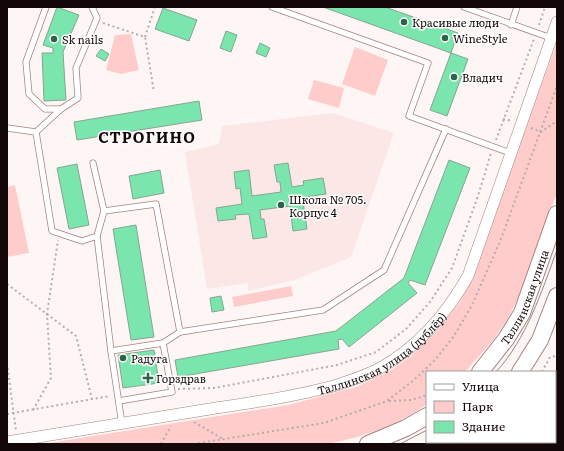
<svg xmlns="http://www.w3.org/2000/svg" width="564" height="451" viewBox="0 0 564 451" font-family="Literata,serif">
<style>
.built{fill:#fbe7e6}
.green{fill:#fecdcb}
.building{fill:#7ae5ac;stroke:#85a592}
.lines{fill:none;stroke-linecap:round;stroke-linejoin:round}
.lane-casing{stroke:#a68180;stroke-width:7}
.street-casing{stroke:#a68180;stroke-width:12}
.secondary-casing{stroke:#a68180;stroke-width:18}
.path{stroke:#b6acab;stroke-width:2;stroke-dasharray:2 3;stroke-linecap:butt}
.lane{stroke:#fff;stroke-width:5.5}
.street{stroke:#fff;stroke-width:11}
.secondary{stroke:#fff;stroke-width:16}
.tram{stroke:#948a89;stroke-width:1}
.poi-dot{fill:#2f6348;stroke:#fff;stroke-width:1.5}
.labels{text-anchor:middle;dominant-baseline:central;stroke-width:3;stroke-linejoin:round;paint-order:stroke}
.poi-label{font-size:11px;fill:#140707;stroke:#fff;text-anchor:start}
.street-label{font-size:11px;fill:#140707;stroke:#fff}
.district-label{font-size:15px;font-weight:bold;letter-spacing:1px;fill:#140707;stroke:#fff}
</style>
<rect width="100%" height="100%" fill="#fef6f5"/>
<!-- built -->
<polygon class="built" points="333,113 394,133 351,257 295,280 248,291 248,283 207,289 185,152 219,144 222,126"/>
<!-- green -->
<g class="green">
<polygon points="131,34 139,70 121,74 106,70 115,35"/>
<path d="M557 42V193L519 296 508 318 494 339 465 372H427V404C397 426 363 437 327 444H43L288 405 356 387 388 372 410 357 438 330 459 303 471 279Z"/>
<polygon points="355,47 388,60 375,96 342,84"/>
<polygon points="314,80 344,88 339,108 308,99"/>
<polygon points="15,185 29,253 7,257 7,187"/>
<polygon points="291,286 293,296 234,307 232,297"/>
</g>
<!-- building -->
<g class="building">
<polygon points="57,7 79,15 63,52 66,100 44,101 42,53 53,53 53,48 43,45"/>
<polygon points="323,7 385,7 458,33 451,53"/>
<polygon points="163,8 197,20 189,41 155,29"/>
<polygon points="226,31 237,35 231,52 220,48"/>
<polygon points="260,43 270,48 266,57 256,53"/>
<polygon points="101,49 109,54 105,61 96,56"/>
<polygon points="451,53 468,59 447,116 430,110"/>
<polygon points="199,101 202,120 77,140 74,122"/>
<polygon points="449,160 470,168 425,285 410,280 408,283 417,293 349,347 342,339 338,340 339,349 178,377 175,360 336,331 404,278"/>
<polygon points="288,163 292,187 304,185 303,181 323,178 326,194 299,198 300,201 303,201 307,229 293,231 290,206 260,210 261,219 264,219 267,237 253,239 249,214 235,215 236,219 218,221 216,208 242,204 240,188 236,189 234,172 249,170 252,196 281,192 280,182 277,182 274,165"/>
<polygon points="77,164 89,225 69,229 57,168"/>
<polygon points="160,170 164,193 133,199 129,176"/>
<polygon points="136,225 154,337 131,340 113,229"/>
<polygon points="221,296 224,310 212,312 210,298"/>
<polygon points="154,350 159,383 123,388 118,355"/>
</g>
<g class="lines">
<defs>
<g id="lane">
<polyline points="46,7 26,62 29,94 45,109 61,109 36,132 52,231 82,241 97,236 111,351 122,424"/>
<polyline points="272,7 428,63 409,116 510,153"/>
<polyline points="464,7 551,38"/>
<polyline points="511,25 517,7"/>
<polyline points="61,109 78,98 76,68 97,18 92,7"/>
<polyline points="7,128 36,132"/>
<polyline points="93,163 104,211 156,204 180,332"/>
<polyline points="97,236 104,211"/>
<polyline points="163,343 180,332 323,310 384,270 446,129"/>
<polyline points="111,351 163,343 172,392 119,401"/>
</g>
<g id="street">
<path id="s1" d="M7 442C77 431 146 419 216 408 256 402 297 396 337 385 352 380 368 375 382 367 419 346 447 313 468 276L557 22"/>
</g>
<g id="secondary">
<path id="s2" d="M480 372 506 339 522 313 557 214"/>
<polyline points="520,372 540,340 557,296"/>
<polyline points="468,442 470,444"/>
<polyline points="498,442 498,444"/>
<polyline points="368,444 406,428 427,416"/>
<polyline points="440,444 444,442"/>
</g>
</defs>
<!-- lane casing -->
<use href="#lane" class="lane-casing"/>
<!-- street casing -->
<use href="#street" class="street-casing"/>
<!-- secondary casing -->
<use href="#secondary" class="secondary-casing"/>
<!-- path -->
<g class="path">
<polyline points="103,23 145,37 154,92"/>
<polyline points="539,25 545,7"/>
<polyline points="145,37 155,7"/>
<polyline points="503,119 512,121"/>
<polyline points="531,128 541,132 557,121"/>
<polyline points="496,140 534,39"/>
<polyline points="7,284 76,336 92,399"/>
<polyline points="7,363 16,431"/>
<polyline points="542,372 550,357 557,356"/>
<polyline points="555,376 557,371"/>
<polyline points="178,389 214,388 337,365 376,352 406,329 430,302 452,268 478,196 491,153"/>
<polyline points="389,401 411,400 427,395"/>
<polyline points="33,410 51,378 47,314 58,240"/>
<polyline points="7,414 110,396"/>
<polyline points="194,422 223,439"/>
<polyline points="551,442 552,444"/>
<polyline points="161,444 171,426"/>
<polyline points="193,444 324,423 387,401 414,380 435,360 454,336 472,305 501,239 557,86"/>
<polyline points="511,444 516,442"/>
<polyline points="527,444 528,442"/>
</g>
<!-- lane -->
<use href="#lane" class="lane"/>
<!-- street -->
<use href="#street" class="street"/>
<!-- secondary -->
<use href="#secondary" class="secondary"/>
<!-- tram -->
<g class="tram">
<path d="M496 372C527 338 541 293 557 250"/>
<polyline points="400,444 427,430"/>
</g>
</g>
<!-- markers -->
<g class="poi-dot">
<circle cx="404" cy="22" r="4"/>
<circle cx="445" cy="38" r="4"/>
<circle cx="54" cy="39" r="4"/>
<circle cx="454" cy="77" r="4"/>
<circle cx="281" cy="205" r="4"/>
<circle cx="123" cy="358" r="4"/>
<path d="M146 372h4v4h4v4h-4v4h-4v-4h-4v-4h4z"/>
</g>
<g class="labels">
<!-- poi labels -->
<g class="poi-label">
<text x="412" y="22">Красивые люди</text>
<text x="453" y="38">WineStyle</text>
<text x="62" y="39">Sk nails</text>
<text x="462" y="77">Владич</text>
<text x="289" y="199">Школа № 705.<tspan x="289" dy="13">Корпус 4</tspan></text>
<text x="131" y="358">Радуга</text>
<text x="156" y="378">Горздрав</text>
</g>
<!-- street labels -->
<g class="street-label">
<text stroke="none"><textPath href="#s2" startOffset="88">Таллинская улица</textPath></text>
<text stroke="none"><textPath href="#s1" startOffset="390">Таллинская улица (дублёр)</textPath></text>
</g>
<!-- district labels -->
<g class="district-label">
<text x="147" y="136">СТРОГИНО</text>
</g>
</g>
<!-- border -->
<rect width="564" height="451" fill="none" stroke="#140707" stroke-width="16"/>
<!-- legend -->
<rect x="426" y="371" width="130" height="72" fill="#ffffff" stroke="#a19c9c"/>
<rect x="434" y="384" width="20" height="6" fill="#ffffff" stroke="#a19c9c"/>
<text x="462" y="391" font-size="12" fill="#140707">Улица</text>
<rect x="434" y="401" width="20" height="12" fill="#fecdcb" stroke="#a19c9c"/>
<text x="462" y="411" font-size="12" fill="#140707">Парк</text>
<rect x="434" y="421" width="20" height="12" fill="#7ae5ac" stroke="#a19c9c"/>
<text x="462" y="431" font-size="12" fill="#140707">Здание</text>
</svg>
